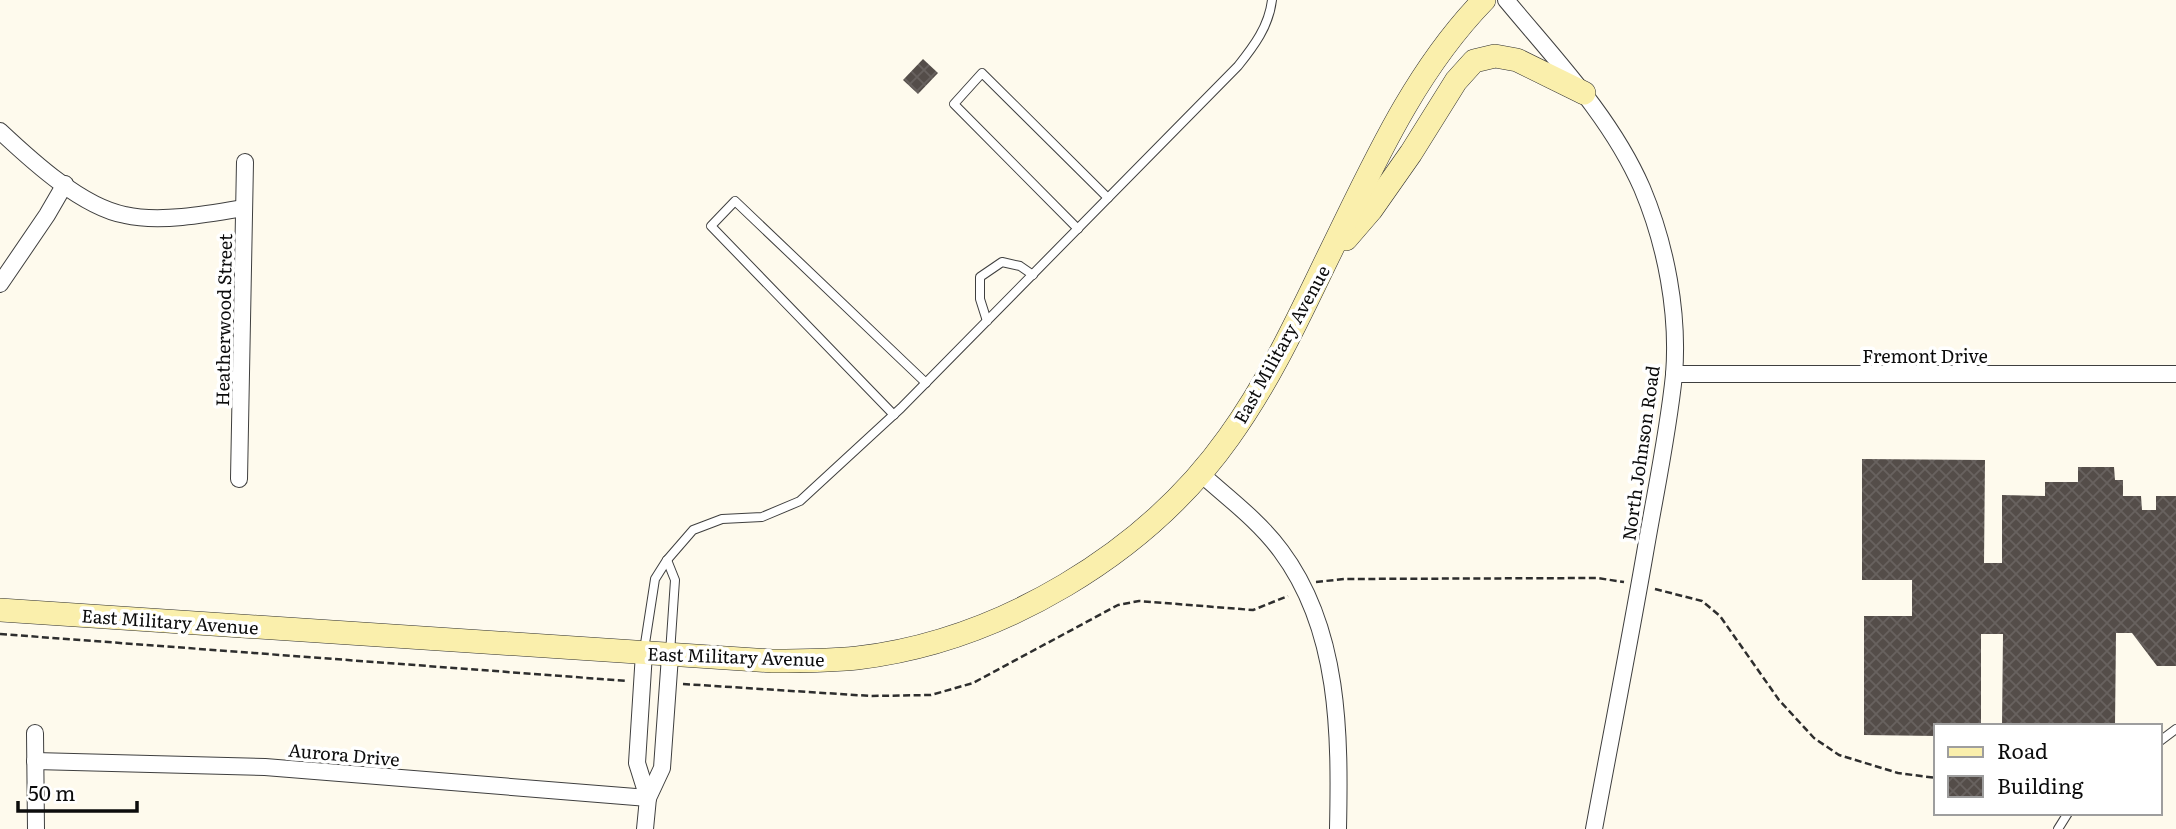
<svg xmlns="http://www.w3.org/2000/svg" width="2176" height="829" viewBox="0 0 2176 829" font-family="Literata,serif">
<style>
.building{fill:url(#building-cross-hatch)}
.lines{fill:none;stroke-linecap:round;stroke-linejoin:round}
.lane-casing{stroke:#3f3f3f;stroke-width:10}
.street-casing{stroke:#3f3f3f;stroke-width:18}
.secondary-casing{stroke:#2e2e2e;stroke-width:24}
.path{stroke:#2e2e2e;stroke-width:2.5;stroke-dasharray:7 3.5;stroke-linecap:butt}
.lane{stroke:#fff;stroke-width:8}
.street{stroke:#fff;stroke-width:16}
.secondary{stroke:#faefac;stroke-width:23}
.labels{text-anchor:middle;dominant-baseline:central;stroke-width:7;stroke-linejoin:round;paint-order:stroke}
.street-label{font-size:18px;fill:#0c0c0c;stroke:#fff}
</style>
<defs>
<pattern id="building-cross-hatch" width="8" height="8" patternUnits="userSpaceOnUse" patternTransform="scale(1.75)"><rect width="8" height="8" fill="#544d49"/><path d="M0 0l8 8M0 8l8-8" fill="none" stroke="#68625f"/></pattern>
</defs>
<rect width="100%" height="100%" fill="#fefaed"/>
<!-- building -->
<g class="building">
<polygon points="923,59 938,73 918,94 903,80"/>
<polygon points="1862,459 1985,460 1984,563 2002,563 2002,495 2045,496 2045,482 2078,482 2078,467 2114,467 2115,480 2123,480 2123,496 2141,496 2142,510 2156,510 2156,496 2176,496 2176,666 2157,666 2132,633 2116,633 2115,726 2002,726 2003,634 1981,634 1981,726 1936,726 1936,736 1864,735 1864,616 1912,616 1912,580 1862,580"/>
</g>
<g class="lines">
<defs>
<g id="lane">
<polyline points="1078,229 954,104 982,73 1108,198"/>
<polyline points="987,321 980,299 980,277 1002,262 1020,266 1033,275"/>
<polyline points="894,415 711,226 735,201 926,383"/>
<polyline points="667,560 675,580 670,653"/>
<path d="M644 650 655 579 667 560 693 530 722 519 762 517 800 501 901 408 1238 66C1254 46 1269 26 1272 0"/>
<polyline points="2160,741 2176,729"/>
<polyline points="2058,829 2068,813"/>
</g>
<g id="street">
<path d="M1506 0C1555 59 1611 117 1642 188 1666 245 1679 313 1674 375 1668 434 1655 494 1645 553 1629 645 1611 737 1594 829"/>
<path d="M0 131C32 161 82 207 125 215 160 223 209 214 244 208"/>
<polyline points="0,284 47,215 65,184"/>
<polyline points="1674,374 2176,374"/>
<path d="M1200 473C1228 498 1259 521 1281 551 1340 630 1340 735 1338 829"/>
<polyline points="239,479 245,162"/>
<polyline points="644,653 637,763 648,798"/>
<polyline points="35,733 36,829"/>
<polyline points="35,761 265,767 648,798"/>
<polyline points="645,829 648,798 662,768 670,656"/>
</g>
<g id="secondary">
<polyline points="1346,239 1371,210 1411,153 1456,81 1474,61 1495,56 1517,60 1584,93"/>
<path d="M0 610 772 661C800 661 829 661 857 658 1000 641 1146 554 1229 437 1268 383 1297 321 1326 261 1371 170 1412 74 1484 0"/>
</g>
</defs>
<!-- lane casing -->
<use href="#lane" class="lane-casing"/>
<!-- street casing -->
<use href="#street" class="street-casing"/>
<!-- secondary casing -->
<use href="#secondary" class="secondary-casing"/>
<!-- path -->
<g class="path">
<polyline points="1316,582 1344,579 1597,578 1624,582"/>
<polyline points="1655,589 1702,601 1720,616 1779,700 1814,738 1839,755 1898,773 1936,778"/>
<polyline points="0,634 628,681"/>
<polyline points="683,684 871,696 931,695 973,683 1118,605 1139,601 1253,610 1288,596"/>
</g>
<!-- lane -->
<use href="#lane" class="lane"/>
<!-- street -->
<use href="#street" class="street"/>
<!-- secondary -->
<use href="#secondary" class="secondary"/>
</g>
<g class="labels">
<!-- street labels -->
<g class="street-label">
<text transform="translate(223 320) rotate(-89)">Heatherwood Street</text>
<text transform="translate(1281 344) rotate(-61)">East Military Avenue</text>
<text x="1925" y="355">Fremont Drive</text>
<text transform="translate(1640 453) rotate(-82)">North Johnson Road</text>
<text transform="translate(170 621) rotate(4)">East Military Avenue</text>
<text transform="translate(736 656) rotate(2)">East Military Avenue</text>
<text transform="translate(344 754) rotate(5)">Aurora Drive</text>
</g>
</g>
<!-- legend -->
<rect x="1934" y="724" width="228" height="91" fill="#ffffff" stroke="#9e9e9e" stroke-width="2"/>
<rect x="1948" y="747" width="35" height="10" fill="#faefac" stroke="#9e9e9e" stroke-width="2"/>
<text x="1997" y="759" font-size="21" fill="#0c0c0c">Road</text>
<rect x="1948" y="776" width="35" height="21" fill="url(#building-cross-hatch)" stroke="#9e9e9e" stroke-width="2"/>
<text x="1997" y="794" font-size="21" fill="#0c0c0c">Building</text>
<!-- scale -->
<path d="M18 801v10h119v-10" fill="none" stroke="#0c0c0c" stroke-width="3.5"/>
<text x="28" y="801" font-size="21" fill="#0c0c0c" stroke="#ffffff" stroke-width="5" paint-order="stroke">50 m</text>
</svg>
